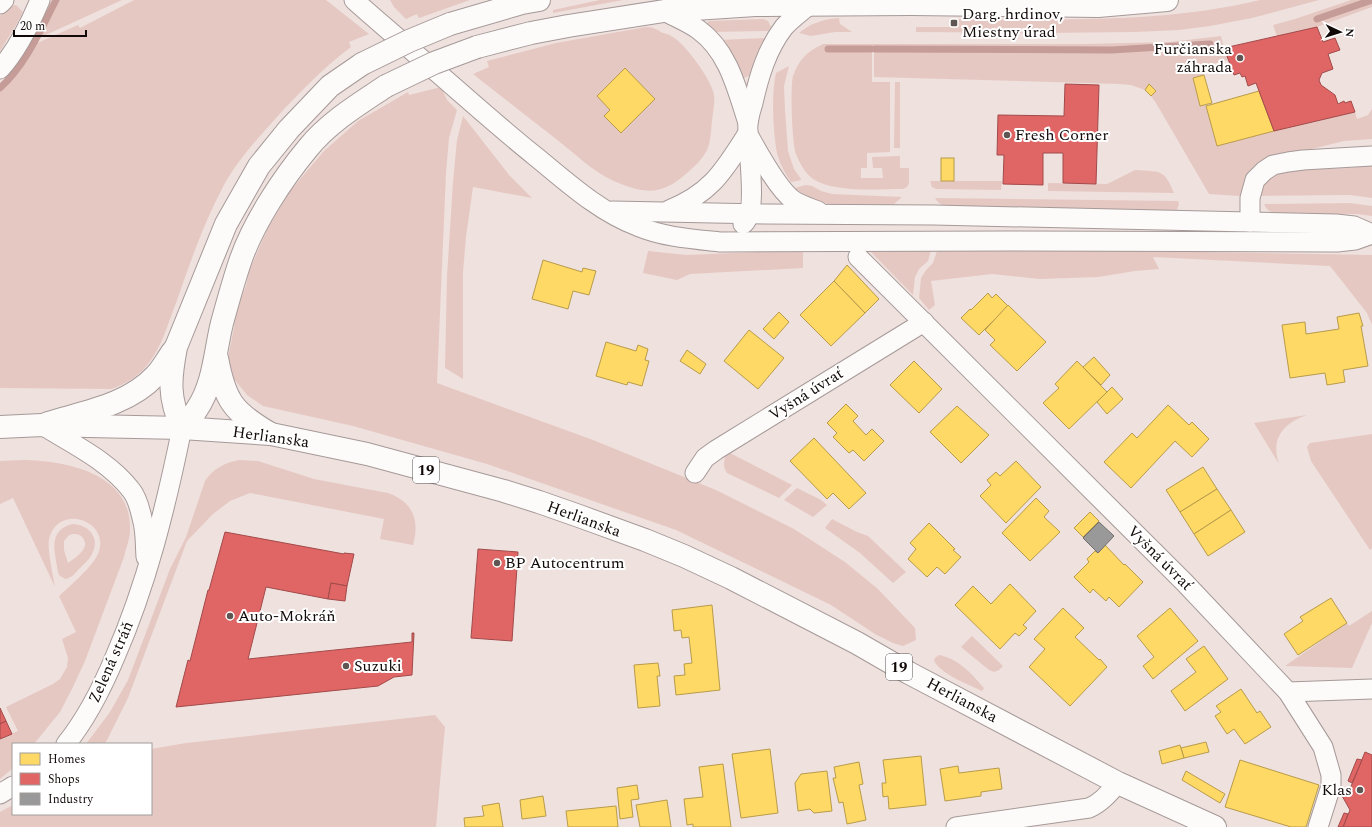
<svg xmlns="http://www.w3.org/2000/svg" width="1372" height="827" viewBox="0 0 1372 827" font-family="Spectral,serif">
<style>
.green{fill:#e6c8c3;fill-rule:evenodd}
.homes{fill:#ffd966;stroke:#b89b4a}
.shops{fill:#e06666;stroke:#a24a4a}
.industry{fill:#999;stroke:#706e6e}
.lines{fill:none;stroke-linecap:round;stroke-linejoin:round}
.stream{stroke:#c59c97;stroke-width:7}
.minor-casing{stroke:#a59a98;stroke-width:21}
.tertiary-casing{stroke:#a59a98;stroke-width:24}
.primary-casing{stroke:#a59a98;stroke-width:24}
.minor{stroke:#fdfafa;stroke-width:19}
.tertiary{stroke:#fdfafa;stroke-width:22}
.primary{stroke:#fdfafa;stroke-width:22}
.tertiary-bridge-casing{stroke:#a59a98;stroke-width:24;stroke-linecap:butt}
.tertiary-bridge{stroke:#fdfafa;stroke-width:22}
.poi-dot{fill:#5f5553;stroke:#fff;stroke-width:1.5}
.labels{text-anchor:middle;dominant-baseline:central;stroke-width:4;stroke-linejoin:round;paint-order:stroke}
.shield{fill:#fff;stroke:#585352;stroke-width:1}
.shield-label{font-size:15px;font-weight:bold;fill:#110908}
.poi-label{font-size:16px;fill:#110908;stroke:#fff;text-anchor:start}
.street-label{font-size:16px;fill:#110908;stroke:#fff}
</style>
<rect width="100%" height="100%" fill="#efe1de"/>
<!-- green -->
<g class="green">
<polygon points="58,0 122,0 37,39"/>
<path d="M134 0H326L369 34 349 42 351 47C323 68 300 92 276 118 258 138 237 161 224 185 204 222 190 263 176 303 168 323 162 347 148 364 139 376 126 384 111 389L0 388V90L19 70 35 44 78 25 80 28Z"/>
<polygon points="390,0 470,0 419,18 417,14 406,19 394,7"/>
<polygon points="600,0 623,0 553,13 553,10"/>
<path d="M1260 0H1319L1252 18 1210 26 1179 30 1135 32 1044 33 916 32V27H954V19C1057 19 1160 24 1260 0Z"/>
<polygon points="1351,0 1372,0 1372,7 1317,27 1277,36 1273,25 1295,19"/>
<polygon points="16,5 23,12 16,25 0,51 0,16 10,6"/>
<path d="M839 18 840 24 852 32H835L811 36 799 33C811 23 824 19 839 18Z"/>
<polygon points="763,19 768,21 771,27 768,31 713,32 707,27 707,23 709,21"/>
<path d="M646 27C654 27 657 30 663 33 666 34 669 34 671 36 684 42 709 77 713 91 716 100 713 111 712 121 711 130 711 141 707 150 702 160 695 166 687 173 665 193 649 195 621 184 598 176 580 158 561 143 532 120 502 97 473 74L489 67 487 61 556 43Z"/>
<path d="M1221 36 1224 48 1228 60 1201 67 1204 75 1194 78 1200 106 1206 105 1217 146 1274 131 1355 112 1357 119 1368 115 1372 109V139L1344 141 1283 156 1243 194 1240 196 1209 194 1156 103 1151 96 1156 90 1150 85 1145 90 1131 85 1120 84 874 77V52H872V82H890V152L867 153V168H861V178H883L882 168H873L872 157 900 156V168H909V183L907 187 903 189C877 189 835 193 813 179 805 173 800 164 796 154 792 143 790 87 793 76 799 59 808 51 823 44H1086L1170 42Z"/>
<polygon points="766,38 753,74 744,78 730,53 719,40"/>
<path d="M789 66 784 86 785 111 788 151 794 169 801 179V180L791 182C786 175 781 166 778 157 773 137 771 93 776 73Z"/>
<polygon points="895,82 900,82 900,148 894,148"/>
<polygon points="441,87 447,100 457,110 449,138 446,173 437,383 593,440 716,490 794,529 845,562 878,589 915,628 916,640 903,646 893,643 875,634 831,605 676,530 487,464 353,426 263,406 247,395 234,379 228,357 234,328 235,312 246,286 249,271 268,228 290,191 324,151 358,121 408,92 409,95"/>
<polygon points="463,116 510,176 532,198 473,187 466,237 463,272 463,379 445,368 447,276 453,182 457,140"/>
<polygon points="1372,163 1372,198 1350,195 1258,196 1261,186 1276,173 1287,170 1352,168"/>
<path d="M1135 170C1160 172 1164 168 1174 193L1048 191V183L1107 184Z"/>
<polygon points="930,181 1002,181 1001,190 936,189 932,187"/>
<path d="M806 185 812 186 821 191 832 194 902 197 894 204 888 207C854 206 824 211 795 188Z"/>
<path d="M935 198 1178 201 1179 204 1177 210 1172 212 952 209C944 206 939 205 935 198Z"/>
<path d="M1350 203 1372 206V216L1357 214H1278C1271 212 1267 211 1264 204Z"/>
<polygon points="803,250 803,268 690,274 677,280 643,273 648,251 687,255"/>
<polygon points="869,250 931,250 928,261 919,269 915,277 913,295"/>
<polygon points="937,251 1148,251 1372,255 1372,325 1367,313 1330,266 1153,257 1159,269 1135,271 1098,277 1040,279 992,274 931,281 935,305 929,310 919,298 921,278 926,270 933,263"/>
<path d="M1307 415C1284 423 1270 438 1279 464L1254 423Z"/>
<polygon points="1372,434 1372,548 1370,550 1311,461 1307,447 1310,443"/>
<path d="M727 452 730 453 792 485 779 498 727 473C722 466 724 460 727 452Z"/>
<path d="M24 460C68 461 132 474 130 530 130 539 126 548 124 557L85 661 73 687 60 712 34 744H13V768L0 779V739L18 731 6 707 53 684 60 679 67 667 68 658 62 639 76 632 59 596C70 586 93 566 98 554 112 521 58 502 49 539 47 549 53 575 55 587L13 498 0 504V461Z"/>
<path d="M239 460 258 461 314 479 388 493C413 502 420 520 413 545L380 539 384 519 250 493 230 501 213 514 187 541 128 698 105 744H86L110 712 128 680 170 569 186 537 205 481C213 469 224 463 239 460Z"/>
<polygon points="797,488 821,500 827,505 813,517 784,500"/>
<polygon points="832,519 857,532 868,536 906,572 893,583 860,553 825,528"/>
<path d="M72 524C88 524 101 538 92 554 90 559 84 564 80 568 75 573 72 578 65 579L59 575 58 572C55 552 47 531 72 524ZM73 534C78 534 82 535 84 540 89 549 75 558 68 563L64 550V541L69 535Z"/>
<polygon points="1372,611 1372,623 1352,668 1285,666 1347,623 1349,626"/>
<polygon points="972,636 1003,666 999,670 994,672 989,670 961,647"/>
<path d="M939 655C959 659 971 673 984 688L982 691C968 684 942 675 934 661L935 658Z"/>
<polygon points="435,715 445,727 436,827 0,827 0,812 13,805 13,814 151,814 151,749 186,743"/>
</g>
<!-- homes -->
<g class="homes">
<polygon points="625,68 655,99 621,133 604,116 610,110 597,96"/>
<polygon points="1204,75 1212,103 1200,106 1193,78"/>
<polygon points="1149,84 1156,91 1151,96 1145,90"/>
<polygon points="1259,91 1274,131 1217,146 1206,106"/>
<rect x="941" y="158" width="13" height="23"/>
<polygon points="543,260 582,272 583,268 596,271 589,295 573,291 568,309 532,299"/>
<polygon points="847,265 879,299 865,313 834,281"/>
<polygon points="834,281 865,313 831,346 800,315"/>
<polygon points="988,293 992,298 996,294 1008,306 979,335 961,318 970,309 971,310"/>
<polygon points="1008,305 1046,342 1017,371 990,345 995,340 985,330"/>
<polygon points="779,312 789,322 774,339 763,329"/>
<polygon points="1359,313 1363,326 1361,326 1368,366 1343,370 1345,382 1327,385 1325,373 1290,378 1282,325 1305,322 1306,334 1339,329 1337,317"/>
<polygon points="749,330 784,358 758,389 724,361"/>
<polygon points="606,342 636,351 638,345 648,349 645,360 649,361 642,386 628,382 627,385 596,376"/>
<polygon points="687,350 706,364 700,374 680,361"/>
<polygon points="1094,357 1110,375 1101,385 1083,367"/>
<polygon points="914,361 942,389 919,413 890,385"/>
<polygon points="1077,361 1107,392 1069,429 1043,403 1059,388 1055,384"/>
<polygon points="1112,387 1123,399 1107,414 1097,402"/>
<polygon points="846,404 858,416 853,421 866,435 872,429 884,441 864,461 853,450 849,453 833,437 837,433 827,423"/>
<polygon points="1168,405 1189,425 1192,422 1209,439 1192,457 1175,441 1131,488 1104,462 1132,433 1137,438"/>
<polygon points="957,406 989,435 961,463 930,432"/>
<polygon points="814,438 866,493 849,509 833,493 827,499 790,461"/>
<polygon points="1016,461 1041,487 1006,523 980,496 991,485 987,480 996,472 1000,476"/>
<polygon points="1203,467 1217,489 1180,512 1166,490"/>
<polygon points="1217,489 1231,510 1194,534 1180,512"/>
<polygon points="1036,498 1049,511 1044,517 1060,532 1030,561 1002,533"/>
<polygon points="1231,510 1245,532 1208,556 1194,534"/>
<polygon points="1090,512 1099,521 1083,537 1074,528"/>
<polygon points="929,523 955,549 953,550 961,557 945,574 937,567 927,577 908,559 916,549 910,543"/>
<polygon points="1105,545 1124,565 1125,564 1143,582 1119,607 1109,597 1106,601 1093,589 1090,593 1074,577 1089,562 1087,559 1095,551 1098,553"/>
<polygon points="1010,584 1036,611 1023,625 1027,628 1019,636 1015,633 1000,649 955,605 973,586 991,604"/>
<polygon points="1331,598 1347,623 1298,655 1284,634 1303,621 1300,617"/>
<polygon points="712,605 720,690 676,695 674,676 685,675 684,664 692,663 689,637 682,638 681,630 674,631 672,610"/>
<polygon points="1063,608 1084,628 1075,637 1099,660 1100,659 1107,667 1070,706 1029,667 1045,649 1034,639"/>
<polygon points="1170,608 1198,641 1153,679 1143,666 1154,657 1137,636"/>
<polygon points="1204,646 1228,679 1185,711 1171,691 1196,672 1186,659"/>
<polygon points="658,663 660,676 657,676 660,706 638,708 634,665"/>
<polygon points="1241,689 1257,713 1260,711 1271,727 1245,744 1234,729 1227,734 1215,716 1221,712 1216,706"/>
<polygon points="1206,742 1209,752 1184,758 1181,748"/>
<polygon points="1180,745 1184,758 1162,764 1159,751"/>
<polygon points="770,749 778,813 741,818 732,754"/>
<polygon points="921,756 926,805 889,809 888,796 883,797 882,783 886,783 883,760"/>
<polygon points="1240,760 1319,785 1306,827 1291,827 1225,807"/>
<polygon points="859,762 863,784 859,785 866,820 847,824 843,802 839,803 833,778 836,778 834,767"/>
<polygon points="723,764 731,827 693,827 693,824 687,825 684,799 703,797 699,767"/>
<polygon points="958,766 959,773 999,768 1002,789 981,792 981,796 945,801 940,769"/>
<polygon points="827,771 832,811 814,813 810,809 798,811 795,783 801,774"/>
<polygon points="1186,771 1225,794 1220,803 1182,780"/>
<polygon points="637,785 639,799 631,800 633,817 620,819 617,788"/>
<polygon points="543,796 546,816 522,819 520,800"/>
<polygon points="667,800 671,827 640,827 636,805"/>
<polygon points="499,803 503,827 465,827 464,818 484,816 482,806"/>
<polygon points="616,806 618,827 568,827 566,811"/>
</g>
<!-- shops -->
<g class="shops">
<polygon points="1317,27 1323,42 1335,38 1340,50 1328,54 1333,69 1322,73 1319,80 1321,85 1335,95 1338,104 1344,101 1345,103 1351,101 1355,112 1274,131 1256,83 1248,86 1245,76 1242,77 1240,73 1234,75 1224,48"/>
<polygon points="1065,84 1099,85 1096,184 1063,183 1063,153 1043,153 1043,185 1003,184 1004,155 997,155 998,115 1064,116"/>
<polygon points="225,532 344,554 344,553 354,554 347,586 331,583 328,599 266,587 248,659 412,642 412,633 414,633 412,675 394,677 378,686 176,707 188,660 190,661 208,590 209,590"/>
<polygon points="478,549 518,552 512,641 471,638"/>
<polygon points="331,583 347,586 345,601 328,599"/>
<polygon points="0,708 6,721 0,724"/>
<polygon points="6,721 12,734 0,739 0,724"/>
<polygon points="1365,752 1372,755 1372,827 1343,827 1350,810 1341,794 1350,789"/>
<polygon points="1357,759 1362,760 1352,783 1348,781"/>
<polygon points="1344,813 1348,814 1343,827 1338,827"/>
</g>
<!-- industry -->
<polygon class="industry" points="1099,522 1114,536 1098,553 1083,538"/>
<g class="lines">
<!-- stream -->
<g class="stream">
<polyline points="1317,19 1372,0"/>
<polyline points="828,49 871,49"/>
<polyline points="875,49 1112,50 1210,44"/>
<path d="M0 88C26 64 40 31 56 0"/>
</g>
<defs>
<g id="minor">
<path d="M354 0C375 19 397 37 418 56 457 89 495 124 535 156 567 182 598 211 637 226 663 237 692 239 720 242L1010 241 1337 242 1355 240 1372 234"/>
<polyline points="0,4 4,0"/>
<path d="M664 11C675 17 688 22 699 30 729 52 737 90 748 123"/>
<path d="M0 69C17 50 30 24 40 0"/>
<path d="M750 138C759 154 778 189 793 200 800 205 810 208 818 211"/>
<path d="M669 210C712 193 724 170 748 133"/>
<polyline points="612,211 764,214 934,215 1336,224 1354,226 1372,234"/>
<polyline points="1250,222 1250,198 1255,180 1264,171 1273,165 1288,162 1303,160 1372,156"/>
<path d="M743 224C760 213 746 143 748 123 749 117 751 109 753 103 759 76 767 49 784 27 791 19 801 12 809 5"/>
<polyline points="858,257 1185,583 1288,692 1323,747 1331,775 1331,786 1318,827"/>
<path d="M42 425C72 444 109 461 131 490 137 497 140 509 142 518 146 531 145 544 146 557"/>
<polyline points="695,473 705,458 716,450 924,322"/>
<polyline points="1288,692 1372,689"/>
<path d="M66 744C87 718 102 688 115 657 147 584 166 506 182 428"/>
<polyline points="0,794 13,786"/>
<path d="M956 827 1089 808C1101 803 1109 793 1118 783"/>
</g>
<g id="tertiary">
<polyline points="450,24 522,3 539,0"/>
<polyline points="477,47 531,33 568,26 664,11 755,5 911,4 1098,6 1167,0"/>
<path d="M362 64 330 86 289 129 259 166 226 224 176 347C170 379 168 397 182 428 187 422 193 416 197 409 214 384 215 351 222 323 228 301 234 279 241 259 254 222 283 178 308 148 329 122 359 104 386 86"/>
<path d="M217 358C225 401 233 412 271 434"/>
<path d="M48 423C84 412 128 405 155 376 162 369 167 359 173 351"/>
</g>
<polyline id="primary" points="0,427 42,425 182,428 271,434 367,454 504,491 539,502 579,516 645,540 684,556 731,578 857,643 909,673 1118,783 1215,827"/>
</defs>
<!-- minor casing -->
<use href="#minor" class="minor-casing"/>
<!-- tertiary casing -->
<use href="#tertiary" class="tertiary-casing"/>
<!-- primary casing -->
<use href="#primary" class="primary-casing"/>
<!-- minor -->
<use href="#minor" class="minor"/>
<!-- tertiary -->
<use href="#tertiary" class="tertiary"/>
<!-- primary -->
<use href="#primary" class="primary"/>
<defs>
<g id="tertiary-bridge">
<polyline points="362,64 409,41 450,24"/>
<polyline points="386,86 434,63 477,47"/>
</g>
</defs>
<!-- tertiary-bridge casing -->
<use href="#tertiary-bridge" class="tertiary-bridge-casing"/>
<!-- tertiary-bridge -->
<use href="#tertiary-bridge" class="tertiary-bridge"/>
</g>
<!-- markers -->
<g class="poi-dot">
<rect x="950" y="19" width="8" height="8" rx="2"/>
<circle cx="1240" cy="58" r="4"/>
<circle cx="1007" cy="135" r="4"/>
<circle cx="497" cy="563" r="4"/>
<circle cx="230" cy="616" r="4"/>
<circle cx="346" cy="666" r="4"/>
<circle cx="1360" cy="790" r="4"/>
</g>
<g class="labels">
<!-- shield labels -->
<g class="shield">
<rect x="413" y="457" width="26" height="26" rx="3"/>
<rect x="886" y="654" width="26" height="26" rx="3"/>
</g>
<g class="shield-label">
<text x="426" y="470">19</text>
<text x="899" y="667">19</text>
</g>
<!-- poi labels -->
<g class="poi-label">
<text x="962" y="14">Darg. hrdinov,<tspan x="962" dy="18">Miestny úrad</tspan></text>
<text x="1232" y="49" text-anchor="end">Furčianska<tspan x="1232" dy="18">záhrada</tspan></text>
<text x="1015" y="135">Fresh Corner</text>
<text x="505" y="563">BP Autocentrum</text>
<text x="238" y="616">Auto-Mokráň</text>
<text x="354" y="666">Suzuki</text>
<text x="1352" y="790" text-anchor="end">Klas</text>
</g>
<!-- street labels -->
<g class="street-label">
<text transform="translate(806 394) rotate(-32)">Vyšná úvrať</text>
<text transform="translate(271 437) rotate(8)">Herlianska</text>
<text transform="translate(584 519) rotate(20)">Herlianska</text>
<text transform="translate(1160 558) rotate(45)">Vyšná úvrať</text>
<text transform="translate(111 662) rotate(-66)">Zelená stráň</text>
<text transform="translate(962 700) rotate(28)">Herlianska</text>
</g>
</g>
<!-- legend -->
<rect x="12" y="743" width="140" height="72" fill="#ffffff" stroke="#a09d9c"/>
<rect x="20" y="753" width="20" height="12" fill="#ffd966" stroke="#a09d9c"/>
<text x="48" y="763" font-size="12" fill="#110908">Homes</text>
<rect x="20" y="773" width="20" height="12" fill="#e06666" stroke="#a09d9c"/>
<text x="48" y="783" font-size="12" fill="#110908">Shops</text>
<rect x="20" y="793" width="20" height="12" fill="#999999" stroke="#a09d9c"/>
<text x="48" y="803" font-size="12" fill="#110908">Industry</text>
<!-- north arrow -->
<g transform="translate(1340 32) rotate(94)" stroke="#ffffff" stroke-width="3" paint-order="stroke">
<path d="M0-3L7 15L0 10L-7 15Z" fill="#110908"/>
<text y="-6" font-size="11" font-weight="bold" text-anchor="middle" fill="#110908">N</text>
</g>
<!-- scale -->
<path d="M14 30v6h72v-6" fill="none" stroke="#110908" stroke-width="2"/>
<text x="20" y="30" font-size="12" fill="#110908" stroke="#ffffff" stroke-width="3" paint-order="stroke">20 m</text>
</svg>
